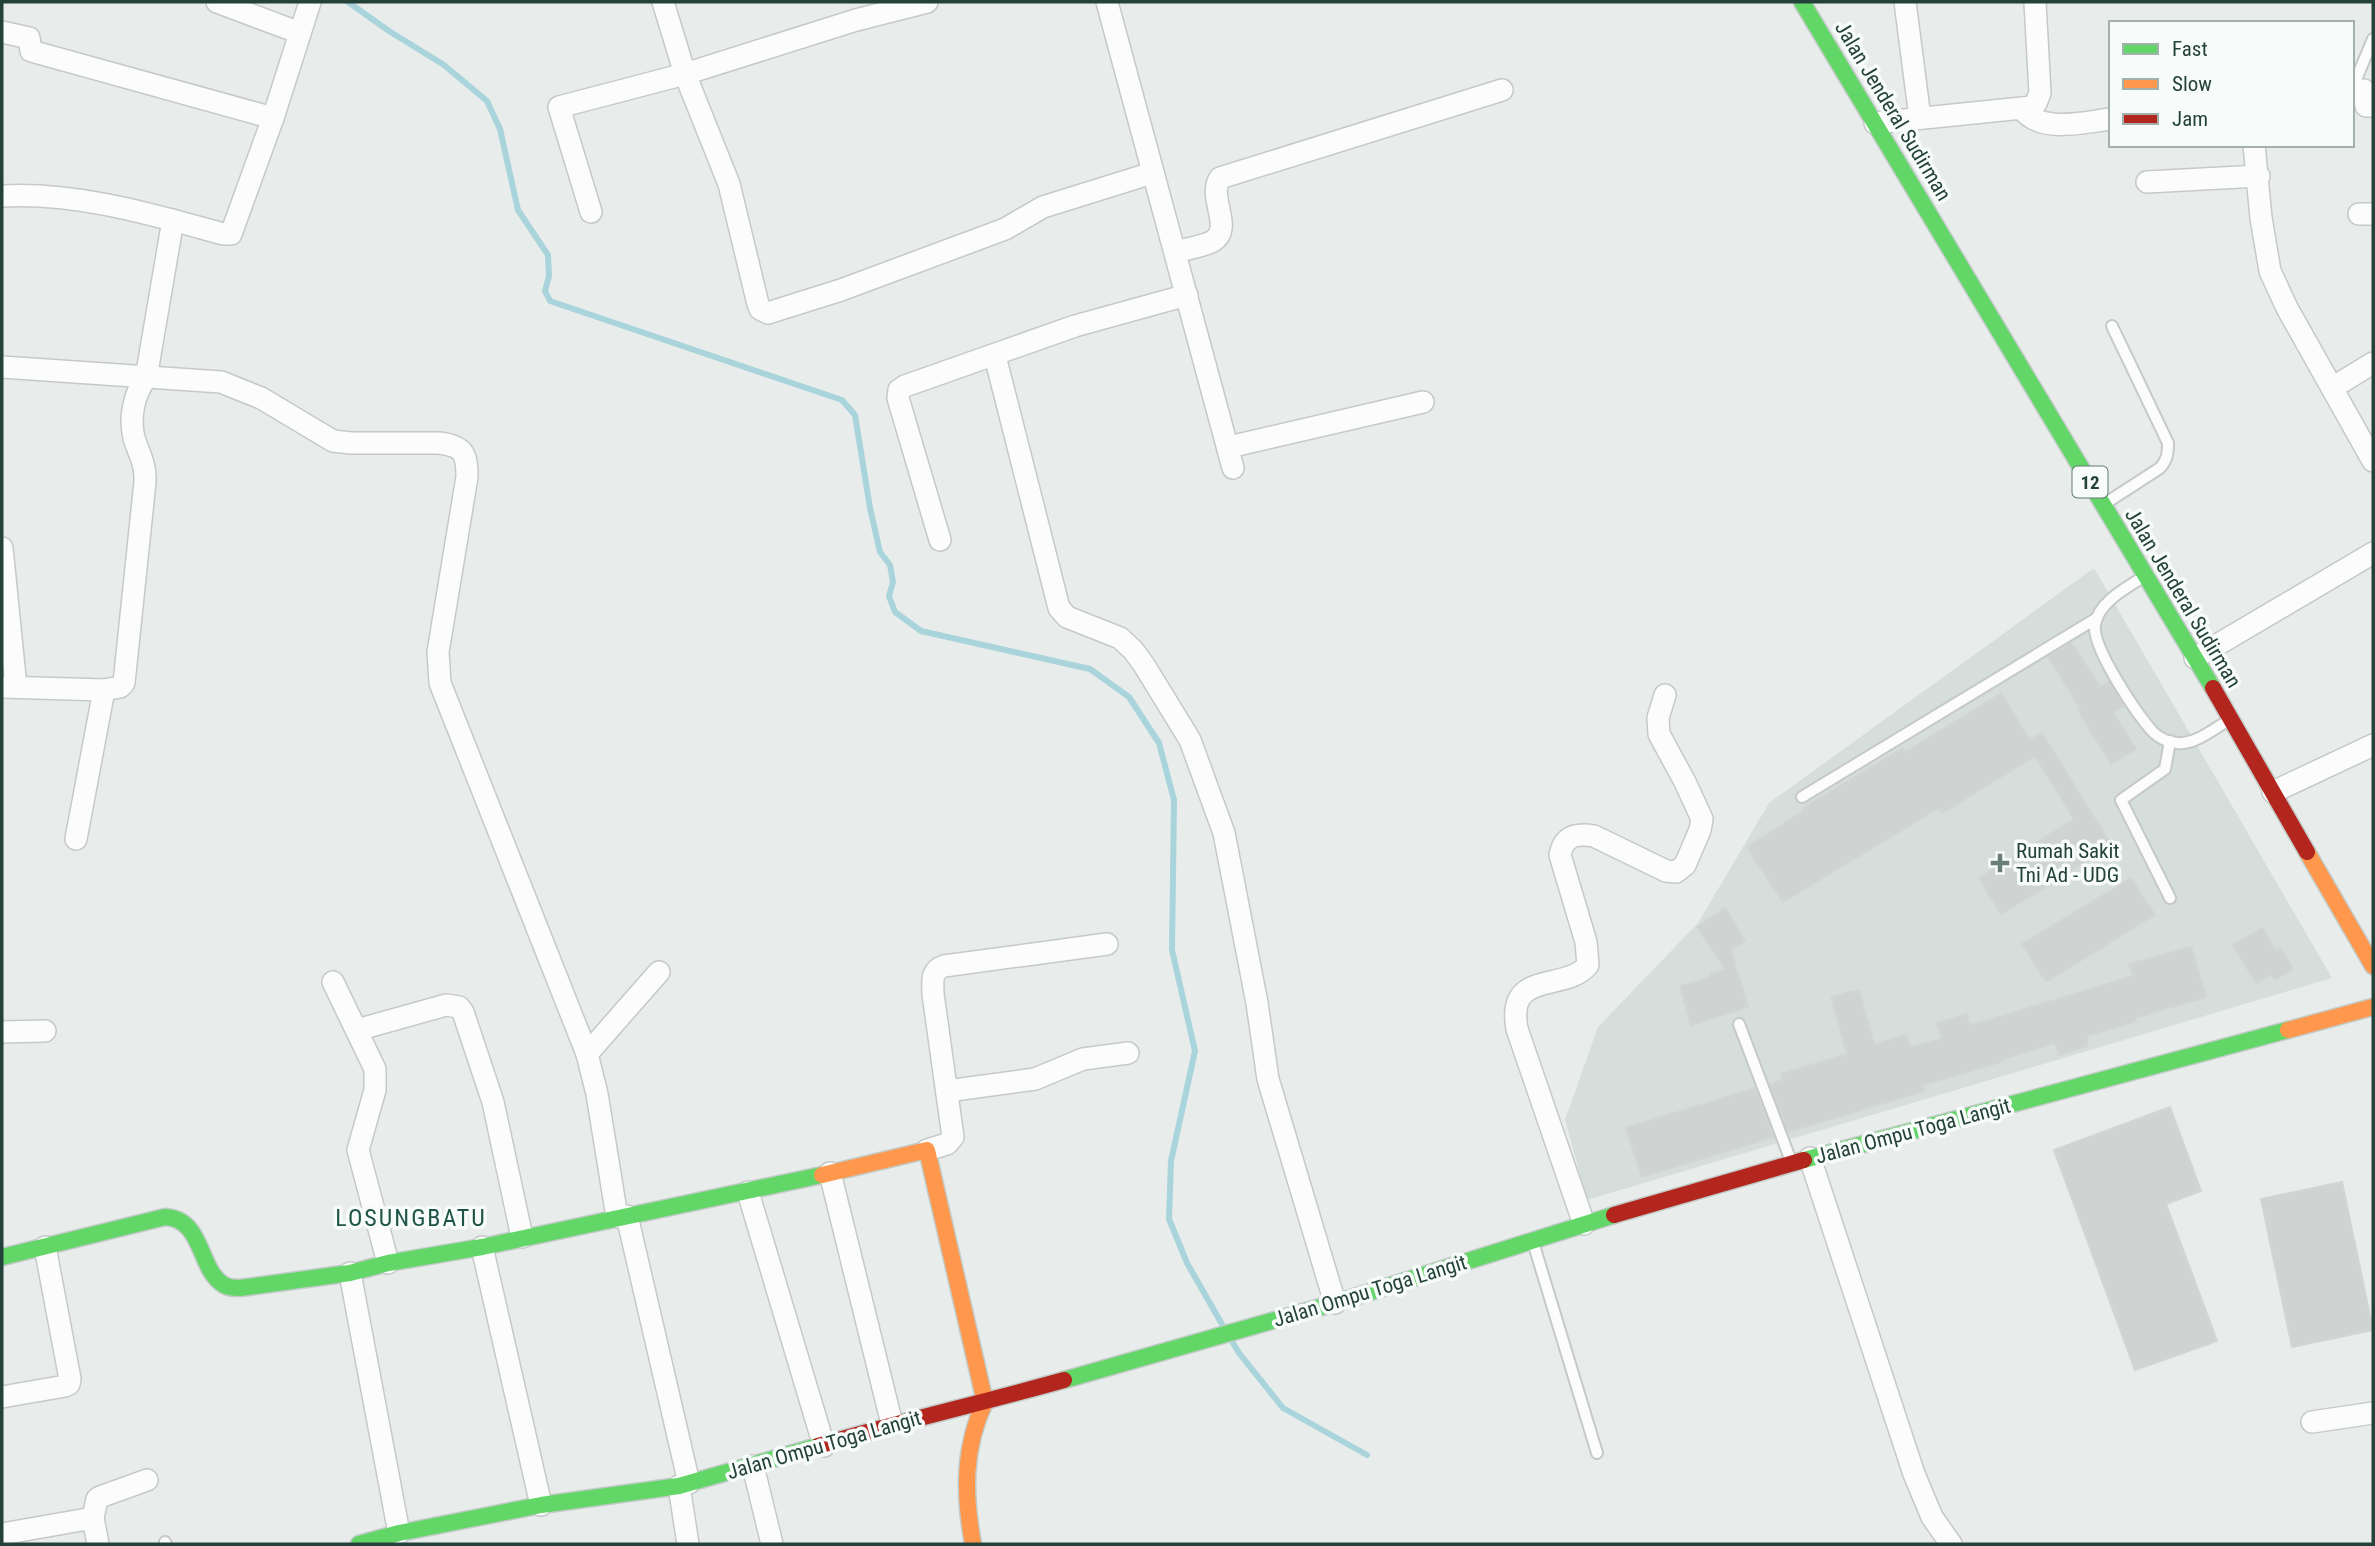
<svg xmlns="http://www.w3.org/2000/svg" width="2375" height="1546" viewBox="0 0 2375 1546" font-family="'Roboto Condensed',sans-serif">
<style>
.built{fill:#d6dedb}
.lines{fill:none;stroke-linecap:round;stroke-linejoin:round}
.stream{stroke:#a9d4db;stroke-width:6}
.building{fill:#cfd4d2;stroke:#d1d6d4;stroke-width:2}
.lane-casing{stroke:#c5cac8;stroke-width:14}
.street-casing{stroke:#c5cac8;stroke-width:24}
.fast-casing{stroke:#c3cbc8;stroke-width:19}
.slow-casing{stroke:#c3cbc8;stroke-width:19}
.jam-casing{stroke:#c3cbc8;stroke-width:19}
.lane{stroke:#fcfcfc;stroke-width:10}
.street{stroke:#fcfcfc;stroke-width:21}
.fast{stroke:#63d668;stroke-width:16}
.slow{stroke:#ff974d;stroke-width:16}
.jam{stroke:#b3261e;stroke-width:16}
.poi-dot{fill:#697e78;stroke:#f7fbf9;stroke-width:2.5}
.labels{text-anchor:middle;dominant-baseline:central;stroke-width:7;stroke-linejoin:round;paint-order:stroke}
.shield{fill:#f7fbf9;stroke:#637a73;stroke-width:2}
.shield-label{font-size:19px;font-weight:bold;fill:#24423a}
.street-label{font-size:21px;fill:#24423a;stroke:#f7fbf9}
.poi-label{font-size:21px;fill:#24423a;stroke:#f7fbf9;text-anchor:start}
.quarter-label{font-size:24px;letter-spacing:2px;fill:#1f5548;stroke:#f7fbf9}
</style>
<rect width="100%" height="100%" fill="#e8edeb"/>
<!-- built -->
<polygon class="built" points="2094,568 2332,978 1587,1200 1565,1120 1598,1027 1698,923 1769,803"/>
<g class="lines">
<!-- stream -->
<g class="stream">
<polyline points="348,2 389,31 444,65 487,101 500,129 518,210 548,255 549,276 545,291 550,301 842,400 855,415 870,508 880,552 890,565 893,582 889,596 895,612 921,631 1090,669 1129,697 1159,743 1174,800 1172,950 1195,1051 1171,1161 1169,1219 1187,1263 1223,1326"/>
<polyline points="1232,1341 1239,1353 1283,1408 1367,1455"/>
</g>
</g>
<!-- building -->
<g class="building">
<polygon points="2072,643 2100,687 2109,682 2124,706 2113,713 2136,749 2111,764 2078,710 2081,709 2048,657"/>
<polygon points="2001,693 2030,740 2042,733 2112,846 2001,914 1979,878 2074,819 2035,756 1942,813 1939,808 1783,902 1747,847 1805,810 1803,808 1903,748 1905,752"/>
<polygon points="2131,878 2155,915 2046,982 2022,944"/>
<polygon points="1725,908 1745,941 1731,950 1748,1007 1691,1025 1680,986 1711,977 1710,974 1726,970 1697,927"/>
<polygon points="2262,928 2275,950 2281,949 2293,969 2275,980 2271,974 2256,983 2233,945"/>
<polygon points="2191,947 2206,997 2135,1018 2136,1021 2087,1036 2087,1046 2059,1055 2055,1043 2000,1060 2001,1062 1922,1085 1924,1091 1788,1132 1770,1084 1782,1080 1781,1074 1847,1054 1831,997 1859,990 1874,1045 1906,1035 1910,1047 1942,1039 1937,1023 1967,1014 1970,1025 1992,1019 2133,976 2129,964"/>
<polygon points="1755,1088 1773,1137 1642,1177 1626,1128"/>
<polygon points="2170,1107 2201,1191 2166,1204 2217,1341 2135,1370 2054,1150"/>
<polygon points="2342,1182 2373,1330 2292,1347 2261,1199"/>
</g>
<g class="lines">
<defs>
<g id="lane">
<polyline points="2352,89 2373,39"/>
<path d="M2109 501 2160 468C2167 460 2168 454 2168 443L2112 326"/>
<path d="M2140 579C2124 589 2099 603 2095 624 2091 647 2137 714 2153 732 2159 738 2168 742 2177 743 2194 745 2212 730 2226 722"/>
<polyline points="2170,741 2165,769 2121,800 2170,898"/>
<polyline points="1802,797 2097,618"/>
<polyline points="1739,1024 1791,1161"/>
<polyline points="1533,1242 1597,1453"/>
<polyline points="165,1542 166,1544"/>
</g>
<g id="street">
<polyline points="217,2 300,33"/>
<polyline points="663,2 685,74 729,184 758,304 760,309 768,313 841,290 1005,229 1043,207 1152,173"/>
<polyline points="1107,2 1233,468"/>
<polyline points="1905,2 1920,118"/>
<polyline points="2,32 29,38 31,51 273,118"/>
<polyline points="2352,91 2364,90 2366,106 2373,106"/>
<path d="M2022 109C2041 134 2084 122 2111 119"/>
<polyline points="1875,123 2032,107 2036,103 2040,93 2035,2"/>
<polyline points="2254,145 2261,218 2270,271 2287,308 2373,461"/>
<polyline points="2147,182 2259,176"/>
<path d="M2 196C76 192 151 214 223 234H231L273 118 310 2"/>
<polyline points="591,212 559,107 685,74 856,20 927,2"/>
<polyline points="2359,214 2373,214"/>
<path d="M1176 252C1187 248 1203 247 1213 241 1234 228 1207 197 1220 178L1502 90"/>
<polyline points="995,356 1059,608 1067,617 1120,638 1133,650 1144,665 1190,740 1224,833 1257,1003 1268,1079 1335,1303"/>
<path d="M2 367 221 382 261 398 333 441 351 443H439C464 446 467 454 467 477L438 652 440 683 587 1054 597 1094 617 1217"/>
<polyline points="2332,388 2373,363"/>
<polyline points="1229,447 1423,402"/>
<polyline points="940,540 898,398 899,390 905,386 1075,326 1187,295"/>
<polyline points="2,548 16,687"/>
<polyline points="2195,658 2373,553"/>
<path d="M2 687 104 690 120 687 124 683 145 482C146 464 139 454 134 438 129 417 134 394 146 378L173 220"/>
<polyline points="2273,792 2373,745"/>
<polyline points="76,839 104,690"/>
<polyline points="333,982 375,1069 375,1090 358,1150 388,1263"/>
<polyline points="357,1030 446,1005 459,1007 463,1012 493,1102 522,1237"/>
<polyline points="2,1032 45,1031"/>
<polyline points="587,1054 659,972"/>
<polyline points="947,1091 1035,1079 1083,1059 1128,1053"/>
<path d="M927 1150 947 1144 953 1137 933 994C933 982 930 971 944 966L1107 944"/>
<polyline points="1810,1158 1914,1474 1932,1517 1951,1544"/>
<polyline points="830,1173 892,1424"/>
<polyline points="748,1192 824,1446"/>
<polyline points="627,1216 689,1483"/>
<path d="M1584 1224 1517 1029C1506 968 1565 993 1588 965L1586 942 1560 855C1564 835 1577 833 1594 836L1666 871 1676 872 1685 865 1700 830 1702 819 1685 782 1659 734 1658 718 1665 695"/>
<polyline points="482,1247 541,1505"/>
<polyline points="350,1273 399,1533"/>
<polyline points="2,1397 65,1386 69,1384 70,1379 45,1247"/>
<polyline points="2312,1422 2373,1413"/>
<polyline points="753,1466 772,1544"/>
<polyline points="679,1486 688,1544"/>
<polyline points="93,1518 97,1499 100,1497 147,1480"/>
<polyline points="2,1534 93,1518 98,1544"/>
</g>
<g id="fast">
<polyline points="1802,2 2213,688"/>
<polyline points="1804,1160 2288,1030"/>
<path d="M2 1257 165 1217C204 1219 198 1270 224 1285 229 1288 234 1288 240 1288L350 1273 388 1263 482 1247 822 1175"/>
<polyline points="1064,1380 1335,1303 1614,1215"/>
<polyline points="359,1544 399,1533 541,1505 679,1486 818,1446"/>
</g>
<g id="slow">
<polyline points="2307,852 2373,966"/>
<polyline points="2288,1030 2373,1007"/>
<path d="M822 1175 927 1150 985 1402C963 1448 964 1495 973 1544"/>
</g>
<g id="jam">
<polyline points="2213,688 2307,852"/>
<polyline points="1614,1215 1804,1160"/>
<path d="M818 1446C899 1422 982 1403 1064 1380"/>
</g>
</defs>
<!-- lane casing -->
<use href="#lane" class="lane-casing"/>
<!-- street casing -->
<use href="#street" class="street-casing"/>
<!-- fast casing -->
<use href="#fast" class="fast-casing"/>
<!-- slow casing -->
<use href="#slow" class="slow-casing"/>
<!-- jam casing -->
<use href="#jam" class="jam-casing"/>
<!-- lane -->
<use href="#lane" class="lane"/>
<!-- street -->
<use href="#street" class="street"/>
<!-- fast -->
<use href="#fast" class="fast"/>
<!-- slow -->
<use href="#slow" class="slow"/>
<!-- jam -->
<use href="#jam" class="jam"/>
</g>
<!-- markers -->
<path class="poi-dot" d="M1996.5 852.5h7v7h7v7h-7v7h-7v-7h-7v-7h7z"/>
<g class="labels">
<!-- shield labels -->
<rect class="shield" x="2072.5" y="466.5" width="35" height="31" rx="5"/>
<g class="shield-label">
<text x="2090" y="482">12</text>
</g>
<!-- street labels -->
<g class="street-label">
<text transform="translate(1893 111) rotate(59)">Jalan Jenderal Sudirman</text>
<text transform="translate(2183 598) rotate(59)">Jalan Jenderal Sudirman</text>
<text transform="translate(1913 1131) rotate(-15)">Jalan Ompu Toga Langit</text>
<text transform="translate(1370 1291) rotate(-17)">Jalan Ompu Toga Langit</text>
<text transform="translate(824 1445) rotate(-16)">Jalan Ompu Toga Langit</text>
</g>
<!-- poi labels -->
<g class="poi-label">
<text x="2016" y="851">Rumah Sakit<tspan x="2016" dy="24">Tni Ad - UDG</tspan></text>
</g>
<!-- quarter labels -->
<g class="quarter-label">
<text x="411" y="1218">LOSUNGBATU</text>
</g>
</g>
<!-- border -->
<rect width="2375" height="1546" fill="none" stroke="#24423a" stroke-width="7"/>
<!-- legend -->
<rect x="2109" y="21" width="245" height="126" fill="#f7fbf9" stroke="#a3b1ad" stroke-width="2"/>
<rect x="2123" y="44" width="35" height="10" fill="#63d668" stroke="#a3b1ad" stroke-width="2"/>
<text x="2172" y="56" font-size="21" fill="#24423a">Fast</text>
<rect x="2123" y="79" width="35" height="10" fill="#ff974d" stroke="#a3b1ad" stroke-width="2"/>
<text x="2172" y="91" font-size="21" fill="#24423a">Slow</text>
<rect x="2123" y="114" width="35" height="10" fill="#b3261e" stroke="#a3b1ad" stroke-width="2"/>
<text x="2172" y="126" font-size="21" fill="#24423a">Jam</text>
</svg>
